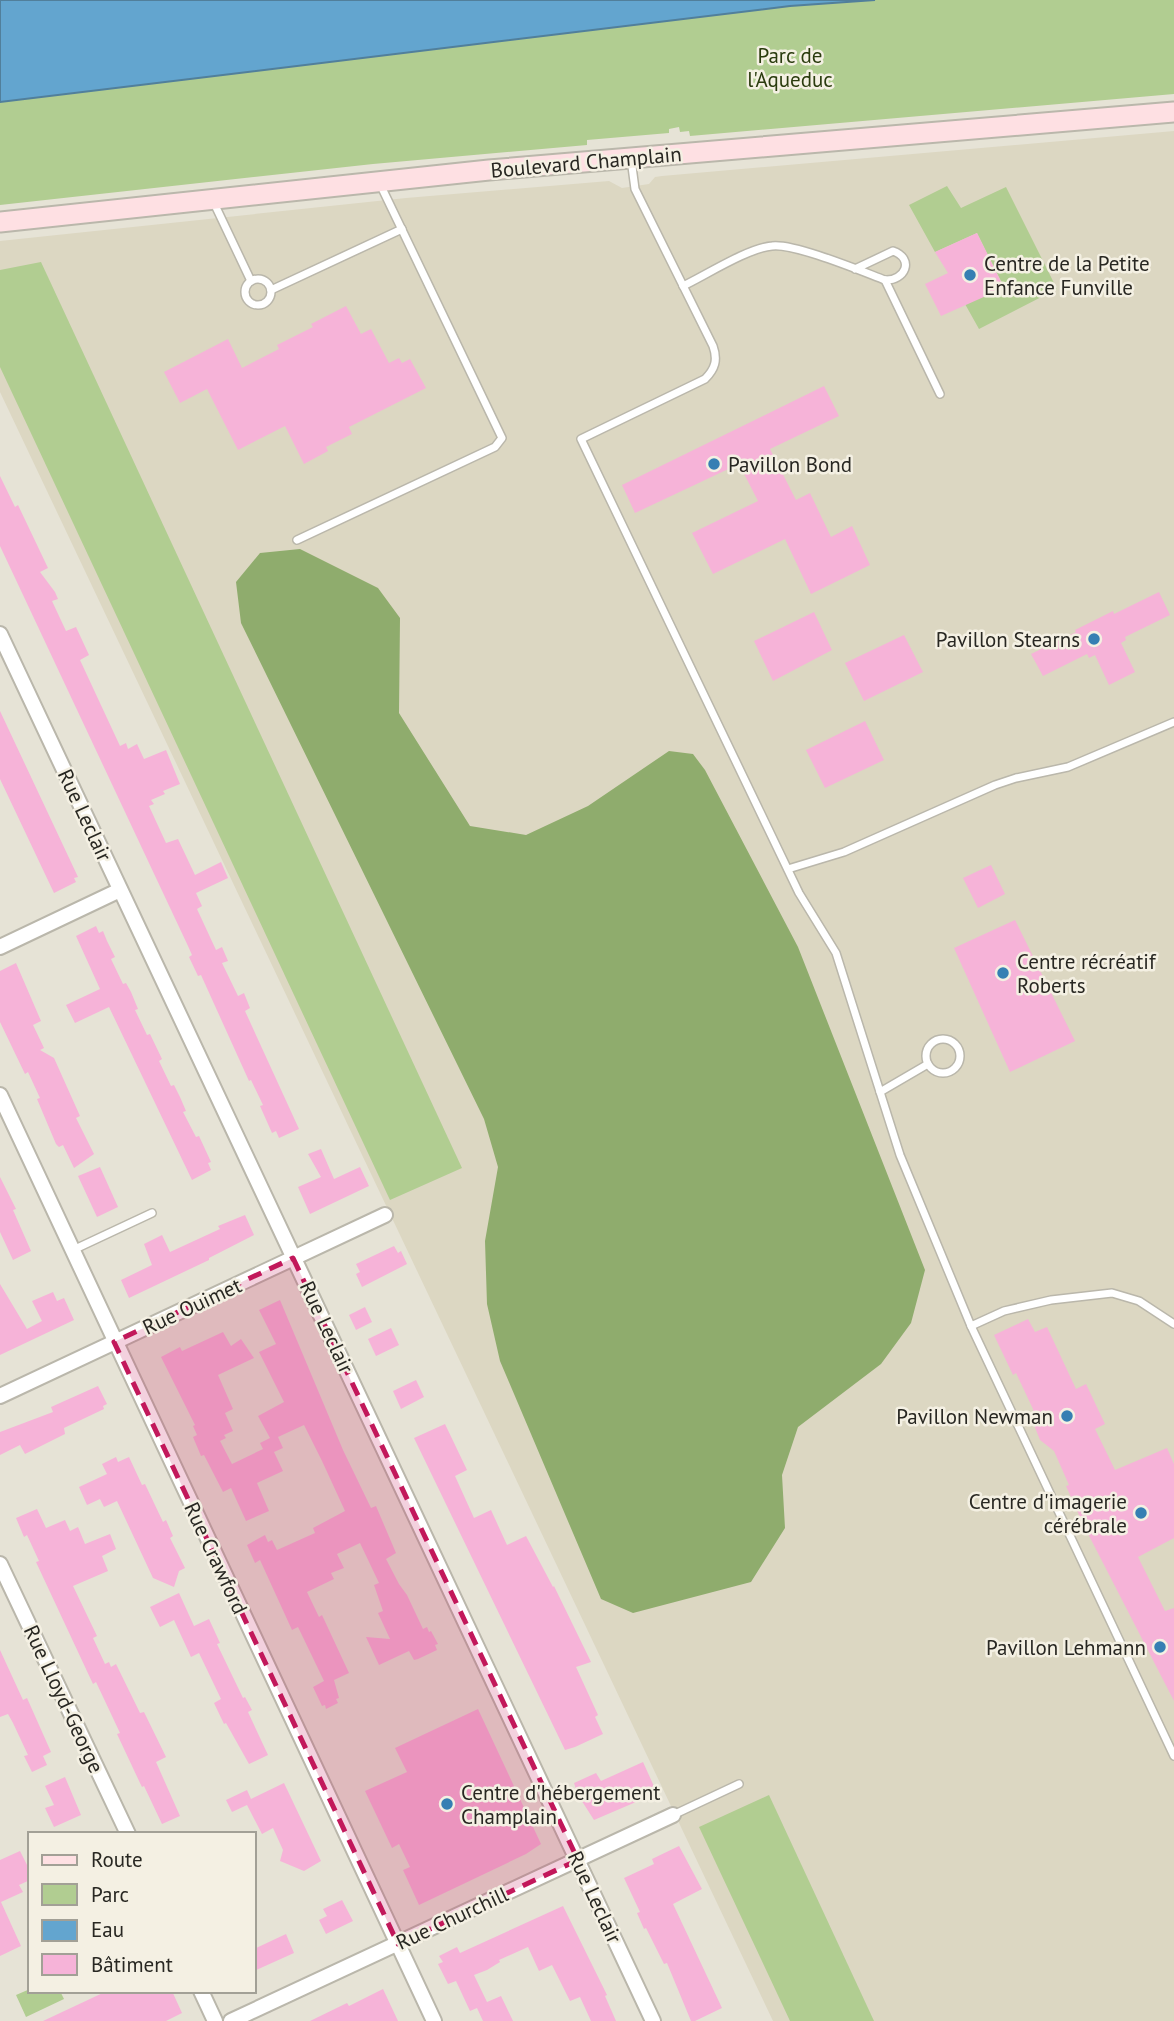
<svg xmlns="http://www.w3.org/2000/svg" width="1174" height="2021" viewBox="0 0 1174 2021" font-family="'PT Sans',sans-serif">
<style>
.built{fill:#dcd7c2}
.green{fill:#b1cd91}
.forest{fill:#8fac6d}
.water{fill:#63a5cf;stroke:#517f9b;stroke-width:2}
.building{fill:#f6b3d8}
.lines{fill:none;stroke-linecap:round;stroke-linejoin:round}
.lane-casing{stroke:#bab7ab;stroke-width:10}
.street-casing{stroke:#bab7ab;stroke-width:18}
.secondary-casing{stroke:#bab7ab;stroke-width:23}
.lane{stroke:#fff;stroke-width:7}
.street{stroke:#fff;stroke-width:14}
.secondary{stroke:#fee0e3;stroke-width:19}
.marked{fill:#c2185b;fill-opacity:0.2;stroke:#c2185b;stroke-width:5;stroke-dasharray:14 9;stroke-linejoin:round}
.poi-dot{fill:#367fb3;stroke:#f4f0e3;stroke-width:2.5}
.labels{text-anchor:middle;dominant-baseline:central;stroke-width:5;stroke-linejoin:round;paint-order:stroke}
.park-label{font-size:21px;fill:#2a3c0e;stroke:#f4f0e3}
.street-label{font-size:21px;fill:#282722;stroke:#f4f0e3}
.poi-label{font-size:21px;fill:#282722;stroke:#f4f0e3;text-anchor:start}
</style>
<rect width="100%" height="100%" fill="#e6e3d6"/>
<!-- built -->
<polygon class="built" points="1174,131 1174,2021 773,2021 0,392 0,241 406,198 609,181 622,188 649,184 655,177 662,176"/>
<!-- green -->
<g class="green">
<polygon points="875,0 1174,0 1174,94 690,136 689,131 680,132 679,127 669,129 669,133 587,140 587,145 373,164 0,205 0,102 790,6"/>
<polygon points="947,186 961,208 1006,187 1057,289 979,329 965,304 1004,287 977,233 935,252 909,205"/>
<polygon points="41,262 462,1168 390,1200 0,367 0,270"/>
<polygon points="769,1795 874,2021 790,2021 699,1827"/>
<polygon points="30,1989 30,1991 60,1991 64,1999 26,2017 16,1995"/>
</g>
<!-- forest -->
<polygon class="forest" points="300,549 378,588 400,618 399,713 470,826 526,835 588,806 669,751 693,754 705,770 798,947 925,1270 911,1323 881,1364 798,1427 782,1475 785,1528 751,1582 633,1613 601,1599 500,1361 487,1304 485,1241 498,1167 484,1119 241,623 236,582 260,553"/>
<!-- water -->
<polygon class="water" points="0,0 875,0 790,6 0,102"/>
<!-- building -->
<g class="building">
<polygon points="977,233 1004,288 941,316 925,284 948,273 935,252"/>
<polygon points="346,306 361,334 371,329 389,363 399,358 402,363 410,359 426,388 349,427 352,434 326,447 328,451 304,464 285,426 238,450 207,389 180,403 164,372 228,339 242,368 279,349 277,345 313,327 311,324"/>
<polygon points="824,386 839,416 770,449 796,500 810,493 831,537 852,526 870,565 811,594 785,539 713,574 692,533 758,501 739,464 635,513 622,485"/>
<polygon points="0,476 15,507 18,505 48,568 40,572 55,592 58,599 52,601 66,631 76,627 89,655 80,660 120,746 126,743 128,749 137,744 144,759 166,750 180,784 163,791 165,794 151,800 154,804 149,806 166,843 178,839 195,875 221,862 228,878 196,893 202,906 197,909 216,950 222,947 228,961 222,963 238,996 244,993 250,1008 245,1011 299,1129 279,1138 276,1131 272,1133 260,1106 263,1105 251,1080 249,1081 201,975 198,976 189,957 192,955 188,946 0,546"/>
<polygon points="1159,592 1170,615 1125,637 1126,640 1121,643 1135,672 1109,685 1095,655 1089,658 1087,654 1043,676 1031,654 1076,632 1075,630 1113,611 1114,614"/>
<polygon points="814,612 832,650 773,681 754,641"/>
<polygon points="904,635 923,672 864,701 845,663"/>
<polygon points="0,711 78,877 74,878 76,882 54,893 0,779"/>
<polygon points="865,721 884,760 825,788 806,750"/>
<polygon points="991,865 1005,894 978,908 963,878"/>
<polygon points="1015,920 1075,1041 1010,1072 954,948"/>
<polygon points="96,926 99,933 103,931 107,941 115,957 111,959 123,984 126,983 131,992 138,1009 135,1010 147,1035 150,1034 162,1059 159,1061 171,1086 174,1085 180,1097 186,1111 183,1112 196,1137 199,1136 211,1162 208,1163 211,1170 192,1180 109,1007 75,1023 66,1005 100,989 76,936"/>
<polygon points="16,963 41,1021 33,1025 44,1048 40,1050 54,1058 80,1116 76,1118 94,1154 74,1168 63,1145 59,1147 56,1144 37,1099 40,1098 28,1072 25,1074 0,1022 0,971"/>
<polygon points="321,1149 334,1179 360,1167 369,1186 310,1214 298,1187 321,1177 308,1154"/>
<polygon points="100,1167 118,1207 97,1217 78,1176"/>
<polygon points="0,1177 16,1209 13,1210 31,1251 13,1260 0,1232"/>
<polygon points="245,1215 254,1235 209,1258 209,1260 129,1298 121,1280 152,1265 144,1244 162,1235 170,1252 220,1229 218,1226"/>
<polygon points="394,1246 398,1253 401,1251 407,1264 362,1287 356,1274 360,1272 356,1264"/>
<polygon points="0,1284 27,1329 42,1321 32,1301 53,1292 57,1301 64,1298 74,1320 0,1355"/>
<polygon points="280,1300 343,1450 371,1508 376,1506 396,1553 386,1559 399,1584 407,1595 423,1629 427,1627 429,1632 431,1631 438,1644 435,1645 437,1650 418,1659 414,1660 409,1651 379,1665 366,1637 390,1639 378,1613 383,1611 374,1585 379,1583 360,1543 337,1554 344,1568 331,1573 334,1579 307,1592 319,1617 322,1615 349,1673 334,1680 339,1698 336,1699 338,1703 326,1709 325,1705 322,1706 313,1687 324,1681 298,1627 292,1630 260,1560 255,1563 247,1545 265,1535 268,1542 272,1540 277,1550 315,1533 313,1528 345,1511 322,1461 304,1425 278,1437 283,1448 274,1452 283,1471 257,1483 269,1511 246,1521 231,1488 223,1492 204,1455 201,1456 193,1437 197,1435 193,1426 195,1425 161,1357 180,1347 182,1351 223,1332 231,1346 241,1339 254,1358 218,1375 233,1409 225,1413 233,1431 224,1435 226,1438 220,1441 232,1464 263,1449 260,1443 270,1438 258,1416 284,1402 259,1352 276,1344 259,1310"/>
<polygon points="365,1307 372,1322 356,1330 349,1315"/>
<polygon points="1028,1319 1035,1332 1047,1327 1076,1389 1086,1384 1105,1424 1095,1429 1115,1470 1167,1448 1174,1464 1174,1538 1138,1557 1165,1611 1174,1608 1174,1701 1084,1526 1066,1486 1069,1485 1054,1451 1040,1440 1034,1425 1033,1409 1016,1373 1013,1375 994,1335"/>
<polygon points="391,1328 399,1345 376,1356 368,1339"/>
<polygon points="416,1380 424,1397 401,1409 393,1391"/>
<polygon points="98,1386 107,1404 103,1406 104,1409 64,1428 65,1434 25,1454 20,1445 0,1455 0,1432 53,1412 51,1407"/>
<polygon points="445,1424 467,1470 455,1476 474,1518 491,1510 507,1545 526,1536 553,1587 554,1586 591,1662 576,1667 598,1715 595,1717 603,1734 575,1747 565,1750 414,1438"/>
<polygon points="116,1457 118,1462 129,1457 142,1485 145,1484 163,1522 166,1520 173,1536 170,1538 185,1568 179,1571 174,1587 153,1578 117,1501 104,1507 100,1499 87,1505 79,1487 107,1474 102,1464"/>
<polygon points="37,1509 46,1528 65,1520 70,1531 78,1527 85,1544 110,1534 116,1549 102,1556 108,1571 73,1586 97,1636 93,1638 105,1664 109,1662 111,1667 116,1664 140,1713 144,1712 166,1757 156,1762 180,1816 162,1824 144,1786 142,1787 140,1783 117,1734 120,1733 96,1682 93,1684 50,1592 36,1562 39,1561 27,1535 24,1537 16,1518"/>
<polygon points="179,1593 194,1626 209,1619 220,1643 217,1644 243,1698 245,1697 252,1710 248,1712 268,1755 249,1764 226,1723 224,1724 214,1703 221,1699 199,1653 191,1657 174,1620 160,1627 150,1607"/>
<polygon points="0,1650 23,1700 27,1698 51,1752 43,1756 47,1765 32,1772 24,1756 28,1755 13,1723 8,1714 0,1717"/>
<polygon points="478,1709 541,1844 526,1854 419,1905 403,1870 410,1867 399,1844 392,1848 365,1791 407,1772 395,1748"/>
<polygon points="643,1762 657,1793 594,1820 578,1795 574,1783 596,1773 601,1781"/>
<polygon points="65,1777 81,1815 54,1827 45,1808 54,1805 45,1786"/>
<polygon points="284,1783 321,1861 304,1871 280,1861 283,1850 273,1828 262,1834 247,1805 232,1812 226,1800 247,1790 251,1799"/>
<polygon points="679,1846 702,1889 673,1904 722,2008 695,2021 691,2021 667,1963 664,1964 646,1928 644,1929 637,1913 640,1912 624,1878 654,1864 652,1859"/>
<polygon points="20,1851 30,1871 30,1880 19,1885 23,1892 1,1902 21,1946 0,1956 0,1860"/>
<polygon points="342,1900 353,1921 326,1934 319,1920 327,1916 323,1909"/>
<polygon points="563,1906 607,1995 605,1996 616,2021 591,2021 580,1997 570,2001 552,1965 539,1971 528,1947 499,1960 500,1962 487,1970 474,1975 487,2002 501,1996 513,2021 483,2021 477,2008 470,2011 456,1981 448,1984 438,1964 443,1962 439,1956 457,1947 460,1953"/>
<polygon points="286,1934 294,1953 254,1971 254,1949"/>
<polygon points="383,1989 398,2021 310,2021 347,2003 349,2006"/>
<polygon points="107,1991 172,1991 182,2013 166,2021 43,2021"/>
</g>
<g class="lines">
<defs>
<g id="lane">
<path d="M631 159 635 189 713 346C718 360 715 369 705 379L581 439 799 893 836 953 900 1155 971 1326 1174 1756"/>
<polyline points="214,203 251,281"/>
<circle cx="258" cy="292" r="13"/>
<polyline points="885,280 940,394"/>
<path d="M683 286C706 275 748 248 772 246 794 243 861 271 885 280 905 281 915 259 893 251L855 269"/>
<polyline points="271,290 402,229"/>
<polyline points="297,540 495,447 502,438 380,184"/>
<polyline points="788,869 844,852 995,785 1016,778 1068,767 1174,722"/>
<circle cx="943" cy="1056" r="17"/>
<polyline points="880,1092 928,1064"/>
<polyline points="73,1250 152,1213"/>
<polyline points="971,1326 1004,1311 1051,1300 1112,1293 1139,1301 1174,1324"/>
<polyline points="673,1815 739,1784"/>
</g>
<g id="street">
<polyline points="0,634 653,2021"/>
<polyline points="0,947 120,890"/>
<polyline points="0,1095 434,2021"/>
<polyline points="0,1396 385,1215"/>
<polyline points="0,1564 128,1834"/>
<polyline points="201,1991 215,2021"/>
<polyline points="231,2021 673,1815"/>
</g>
<polyline id="secondary" points="0,222 489,170 1174,112"/>
</defs>
<!-- lane casing -->
<use href="#lane" class="lane-casing"/>
<!-- street casing -->
<use href="#street" class="street-casing"/>
<!-- secondary casing -->
<use href="#secondary" class="secondary-casing"/>
<!-- lane -->
<use href="#lane" class="lane"/>
<!-- street -->
<use href="#street" class="street"/>
<!-- secondary -->
<use href="#secondary" class="secondary"/>
</g>
<!-- marked area -->
<path class="marked" d="M293 1258 578 1860 398 1944 114 1342Z"/>
<!-- markers -->
<g class="poi-dot">
<circle cx="970" cy="275" r="7"/>
<circle cx="714" cy="464" r="7"/>
<circle cx="1094" cy="639" r="7"/>
<circle cx="1003" cy="973" r="7"/>
<circle cx="1067" cy="1416" r="7"/>
<circle cx="1141" cy="1513" r="7"/>
<circle cx="1160" cy="1647" r="7"/>
<circle cx="447" cy="1804" r="7"/>
</g>
<g class="labels">
<!-- park labels -->
<g class="park-label">
<text x="790" y="55">Parc de<tspan x="790" dy="24">l'Aqueduc</tspan></text>
</g>
<!-- street labels -->
<g class="street-label">
<text transform="translate(586 162) rotate(-5)">Boulevard Champlain</text>
<text transform="translate(85 815) rotate(65)">Rue Leclair</text>
<text transform="translate(192 1306) rotate(-25)">Rue Ouimet</text>
<text transform="translate(327 1327) rotate(65)">Rue Leclair</text>
<text transform="translate(216 1558) rotate(65)">Rue Crawford</text>
<text transform="translate(64 1699) rotate(65)">Rue Lloyd-George</text>
<text transform="translate(595 1897) rotate(65)">Rue Leclair</text>
<text transform="translate(452 1918) rotate(-25)">Rue Churchill</text>
</g>
<!-- poi labels -->
<g class="poi-label">
<text x="984" y="263">Centre de la Petite<tspan x="984" dy="24">Enfance Funville</tspan></text>
<text x="728" y="464">Pavillon Bond</text>
<text x="1080" y="639" text-anchor="end">Pavillon Stearns</text>
<text x="1017" y="961">Centre récréatif<tspan x="1017" dy="24">Roberts</tspan></text>
<text x="1053" y="1416" text-anchor="end">Pavillon Newman</text>
<text x="1127" y="1501" text-anchor="end">Centre d'imagerie<tspan x="1127" dy="24">cérébrale</tspan></text>
<text x="1146" y="1647" text-anchor="end">Pavillon Lehmann</text>
<text x="461" y="1792">Centre d'hébergement<tspan x="461" dy="24">Champlain</tspan></text>
</g>
</g>
<!-- legend -->
<rect x="28" y="1832" width="228" height="161" fill="#f4f0e3" stroke="#a2a096" stroke-width="2"/>
<rect x="42" y="1855" width="35" height="10" fill="#fee0e3" stroke="#a2a096" stroke-width="2"/>
<text x="91" y="1867" font-size="21" fill="#282722">Route</text>
<rect x="42" y="1884" width="35" height="21" fill="#b1cd91" stroke="#a2a096" stroke-width="2"/>
<text x="91" y="1902" font-size="21" fill="#282722">Parc</text>
<rect x="42" y="1920" width="35" height="21" fill="#63a5cf" stroke="#a2a096" stroke-width="2"/>
<text x="91" y="1937" font-size="21" fill="#282722">Eau</text>
<rect x="42" y="1954" width="35" height="21" fill="#f6b3d8" stroke="#a2a096" stroke-width="2"/>
<text x="91" y="1972" font-size="21" fill="#282722">Bâtiment</text>
</svg>
